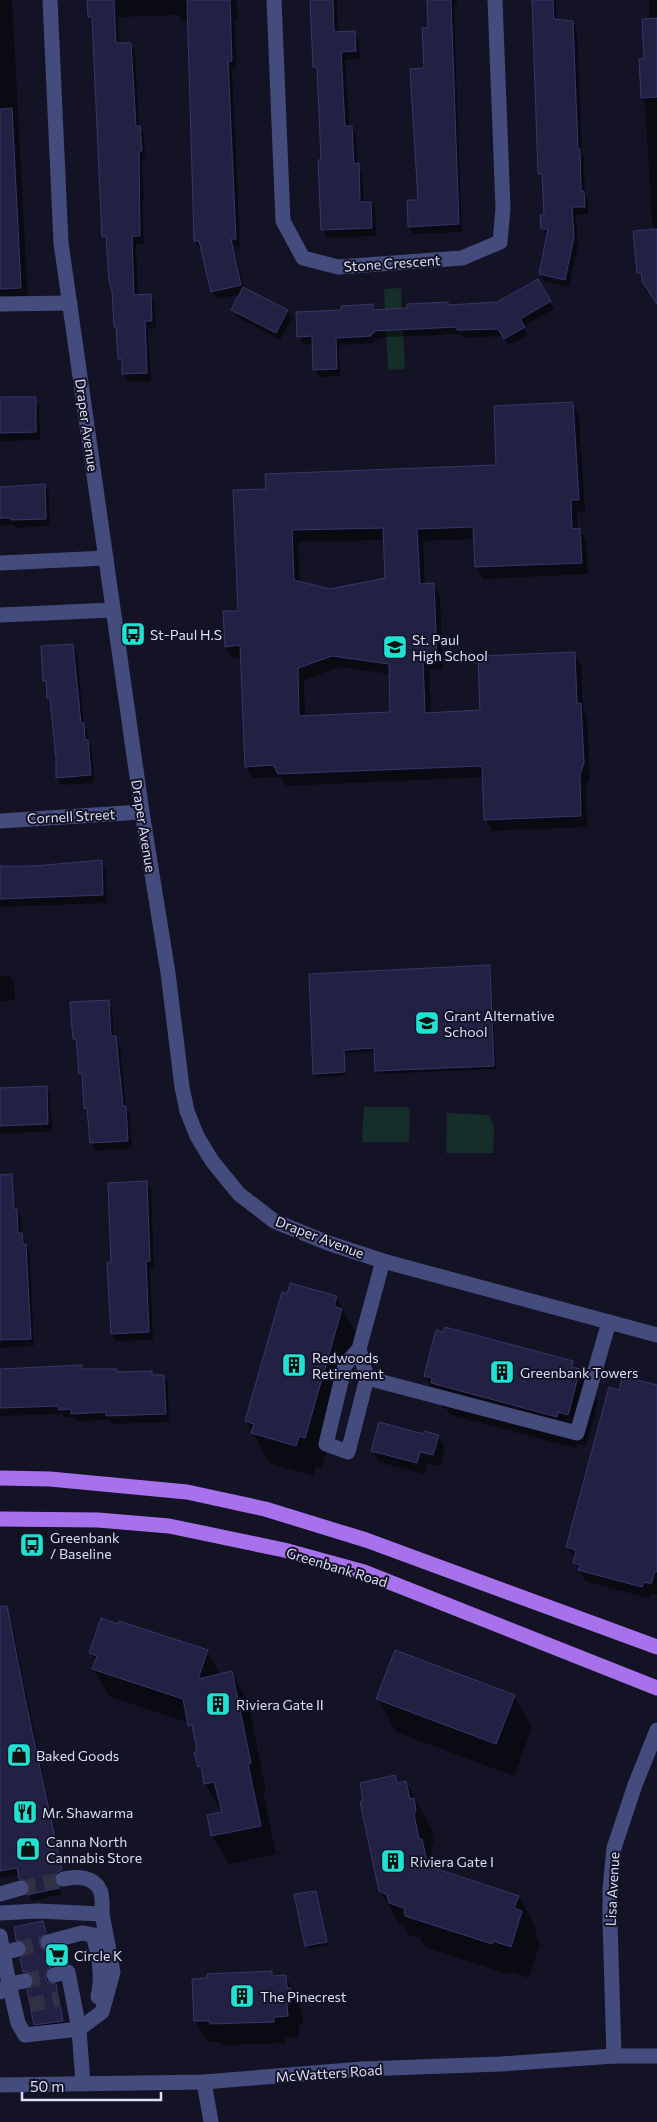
<svg xmlns="http://www.w3.org/2000/svg" width="657" height="2122" viewBox="0 0 657 2122" font-family="Commissioner,sans-serif">
<style>
.green{fill:#162e29}
.shadow{fill:#0007;fill-rule:evenodd}
.building{fill:#222144;stroke:#37366c;fill-rule:evenodd}
.lines{fill:none;stroke-linecap:round;stroke-linejoin:round}
.minor-tunnel{stroke:#313145;stroke-width:15;stroke-dasharray:15 8;stroke-linecap:butt}
.minor{stroke:#444c7e;stroke-width:15}
.major{stroke:#a871ec;stroke-width:15}
.labels{text-anchor:middle;dominant-baseline:central;stroke-width:4;stroke-linejoin:round;paint-order:stroke}
.street-label{font-size:14px;fill:#dcdefa;stroke:#131325}
.poi-label{font-size:14px;fill:#dcdefa;stroke:#131325;text-anchor:start}
</style>
<rect width="100%" height="100%" fill="#131325"/>
<!-- green -->
<g class="green">
<polygon points="401,288 405,369 388,370 384,289"/>
<polygon points="364,1107 408,1107 410,1112 409,1142 362,1142"/>
<polygon points="447,1113 489,1115 494,1128 493,1153 446,1153"/>
</g>
<!-- shadow -->
<g class="shadow">
<polygon points="0,0 12,0 28,301 0,302"/>
<polygon points="88,0 236,0 238,19 235,19 236,69 232,69 240,247 234,247 244,288 287,311 292,319 280,340 237,317 233,310 241,294 217,299 212,291 202,249 200,249 195,241 189,21 182,21 179,15 118,17 119,44 130,44 135,52 139,127 144,135 145,159 142,159 144,200 142,200 144,244 136,244 138,296 151,296 155,303 156,328 148,329 151,381 128,382 124,374 123,367 119,359 118,332 115,327 113,291 108,245 103,237 94,25 89,17"/>
<polygon points="309,0 337,0 338,33 354,32 359,40 360,59 345,60 349,127 351,127 356,135 357,165 362,173 364,203 370,203 375,211 376,236 327,238 323,230 318,73 315,67 312,8"/>
<polygon points="428,0 457,0 457,4 454,5 456,72 462,232 413,234 409,226 419,201 425,70 429,29"/>
<polygon points="531,0 556,0 557,21 572,22 577,30 582,155 584,158 585,195 588,200 588,214 576,215 578,246 569,287 545,282 540,274 547,237 542,229 545,216 544,182 539,174 534,6"/>
<polygon points="649,0 657,0 657,303 638,273 656,230 652,224 645,103 642,98 649,20"/>
<polygon points="537,281 554,309 523,327 528,335 509,345 504,336 463,338 461,334 386,337 374,341 375,343 339,345 340,376 319,377 314,369 313,344 303,344 299,336 342,311 372,305 376,311 409,310 447,303 449,306 497,303"/>
<polygon points="35,398 39,406 40,440 0,441 0,402"/>
<path d="M572 404 579 416 585 512H577L578 530H580L586 541 588 574 483 579 476 567 475 539 423 541 425 585 434 584 440 596 443 669H429L431 714 481 711 574 653 581 665 583 709 587 716 590 776 586 787 587 827 492 831 486 819 484 777 286 786 281 777 253 778 246 766 242 657 233 659 226 647 224 612H240L267 490 498 466ZM385 540 387 579 330 590 300 583 298 542ZM339 667 391 674V713L305 717 304 680Z"/>
<polygon points="44,485 49,493 50,526 16,528 15,525 0,526 0,487"/>
<polygon points="73,646 77,653 84,726 88,732 88,743 92,749 94,783 61,785 57,778 52,704 48,698 47,686 44,681"/>
<polygon points="101,861 106,869 107,903 0,907 0,866 17,865 18,868"/>
<polygon points="489,966 491,970 496,1069 378,1074 376,1071 376,1052 345,1053 346,1076 317,1077 315,1073 310,975"/>
<polygon points="10,975 14,983 15,1000 0,1001 0,976"/>
<polygon points="108,1001 112,1009 114,1037 120,1045 126,1109 130,1115 132,1148 96,1151 91,1143 89,1115 85,1108 83,1079 80,1073 78,1045 74,1038"/>
<polygon points="46,1087 50,1095 52,1131 0,1134 0,1090"/>
<polygon points="147,1183 151,1191 154,1268 150,1269 153,1340 116,1341 112,1333 113,1263"/>
<polygon points="0,1199 12,1199 17,1206 21,1218 22,1234 30,1253 34,1346 0,1348"/>
<polygon points="336,1297 359,1340 322,1468 316,1466 313,1476 270,1463 246,1421"/>
<polygon points="572,1363 576,1369 579,1370 598,1402 586,1446 577,1444 575,1448 450,1415 446,1408 443,1408 425,1376"/>
<polygon points="81,1366 84,1370 116,1370 118,1374 151,1372 153,1377 164,1376 168,1384 169,1422 112,1424 110,1420 77,1421 74,1417 64,1417 62,1414 0,1416 0,1370"/>
<polygon points="630,1381 657,1386 657,1595 650,1593 649,1598 587,1582 574,1563 575,1559 567,1547 620,1391"/>
<polygon points="423,1435 438,1436 445,1448 440,1466 427,1463 424,1474 379,1462 372,1450"/>
<polygon points="9,1619 12,1625 64,1876 60,1879 57,1886 62,1894 32,1901 29,1895 31,1887 24,1885 19,1874 1,1878 0,1875 0,1621"/>
<polygon points="207,1651 220,1675 231,1673 248,1701 266,1791 263,1792 276,1854 229,1864 212,1836 222,1813 205,1783 204,1774 199,1766 196,1736 189,1723 110,1697 93,1669 96,1662 90,1653"/>
<polygon points="514,1696 532,1728 514,1776 396,1732 378,1699"/>
<polygon points="395,1777 399,1784 406,1782 424,1814 432,1831 434,1844 431,1847 435,1863 440,1871 519,1897 537,1929 535,1935 540,1944 529,1978 512,1973 511,1975 425,1947 420,1938 409,1935 403,1925 399,1923 380,1891"/>
<polygon points="316,1893 328,1945 308,1949 295,1895"/>
<polygon points="43,1922 47,1937 40,1943 42,1950 50,1952 62,1949 64,1953 67,1966 50,1971 46,1981 55,1985 57,1989 64,2024 37,2028 35,2024 35,1980 32,1976 26,1975 24,1971 28,1945 20,1943 18,1939"/>
<polygon points="271,1972 274,1977 286,1977 298,1998 298,2004 302,2011 303,2024 299,2024 299,2037 285,2038 286,2043 223,2045 221,2042 208,2042 195,2021"/>
</g>
<!-- building -->
<g class="building">
<polygon points="87,0 114,0 116,43 131,43 136,126 140,126 142,151 139,151 140,236 132,236 134,295 151,294 152,321 145,321 147,373 122,374 122,359 118,359 116,327 114,327 112,291 109,280 106,237 102,237 92,17 88,17"/>
<polygon points="187,0 230,0 232,61 228,61 236,239 231,239 241,285 211,292 199,241 194,241"/>
<polygon points="310,0 333,0 334,32 355,31 356,51 341,52 345,126 352,126 354,164 359,163 360,202 371,202 372,228 321,230 318,160 321,160 317,67 313,67"/>
<polygon points="427,0 451,0 459,224 408,227 407,200 418,200 410,69 424,68 422,28 428,28"/>
<polygon points="532,0 553,0 554,19 573,21 578,149 580,149 581,191 584,191 585,207 572,207 574,237 565,280 539,274 548,229 541,229 540,215 544,215 542,174 538,174"/>
<polygon points="657,18 657,97 641,98 639,59 644,59 642,19"/>
<polygon points="12,108 21,288 0,289 0,109"/>
<polygon points="657,229 657,304 642,281 641,273 637,273 633,231"/>
<polygon points="538,279 551,301 520,319 525,327 504,339 498,329 457,330 457,327 374,331 374,333 371,333 371,336 336,338 337,369 313,370 312,336 297,337 296,312 341,310 341,306 373,304 373,310 407,308 407,304 448,302 448,305 497,302"/>
<polygon points="243,287 288,310 276,333 231,310"/>
<polygon points="0,397 36,397 36,432 0,433"/>
<path d="M573 402 579 500H571L572 529 580 528 582 563 475 567 473 527 417 529 420 584 434 583 437 657 423 658 425 713 480 710 478 656 575 652 577 704 581 703 584 763 580 775 581 816 484 820 482 766 278 774 273 765 245 767 240 645 225 647 223 611H238L233 490 266 489 265 474 496 465 494 406ZM383 528 385 578 330 589 294 580 292 530ZM332 656 389 664 390 712 299 716 298 668Z"/>
<polygon points="45,484 46,519 11,520 11,518 0,518 0,487"/>
<polygon points="73,644 81,723 84,723 85,740 88,740 91,775 56,778 56,759 50,698 47,698 46,681 43,681 41,646"/>
<polygon points="102,860 103,895 0,899 0,866 34,866"/>
<polygon points="490,965 494,1066 375,1071 374,1048 344,1050 345,1072 313,1074 309,974"/>
<polygon points="109,1000 111,1036 116,1036 123,1106 126,1106 128,1141 90,1143 87,1108 84,1109 82,1073 79,1074 76,1039 73,1039 70,1002"/>
<polygon points="47,1086 48,1124 0,1126 0,1088"/>
<polygon points="12,1174 14,1209 17,1209 18,1233 22,1233 23,1244 26,1244 31,1339 0,1340 0,1175"/>
<polygon points="147,1181 150,1261 146,1261 149,1332 111,1334 107,1263 111,1262 108,1183"/>
<polygon points="290,1283 337,1296 334,1306 342,1309 305,1438 299,1436 296,1446 251,1433 254,1424 245,1421 282,1292 287,1294"/>
<polygon points="445,1327 573,1361 572,1367 580,1369 568,1415 558,1412 557,1417 431,1383 432,1378 424,1376 436,1330 443,1332"/>
<polygon points="82,1365 82,1369 117,1369 117,1372 152,1371 152,1375 164,1375 166,1414 106,1416 106,1412 71,1414 71,1409 59,1410 58,1406 0,1408 0,1369"/>
<polygon points="622,1378 630,1380 630,1378 657,1385 657,1572 655,1571 651,1584 644,1582 642,1587 578,1570 580,1565 573,1563 576,1550 566,1547 609,1387 619,1390"/>
<polygon points="379,1422 423,1434 424,1431 439,1435 433,1455 420,1452 417,1463 371,1451"/>
<polygon points="0,1606 7,1606 26,1703 62,1870 57,1872 54,1880 60,1888 27,1895 30,1891 30,1885 27,1881 19,1879 17,1868 0,1871"/>
<polygon points="101,1618 118,1624 119,1621 208,1650 198,1679 232,1671 251,1763 248,1764 261,1826 211,1836 207,1815 222,1812 214,1782 204,1784 201,1766 198,1767 194,1753 197,1750 192,1725 188,1726 183,1699 92,1669 97,1656 89,1653"/>
<polygon points="395,1650 515,1695 496,1744 376,1699"/>
<polygon points="395,1775 397,1783 406,1781 410,1799 414,1798 416,1811 414,1814 419,1839 422,1839 428,1866 519,1896 514,1908 522,1911 511,1947 493,1941 492,1944 405,1916 404,1908 389,1903 387,1895 379,1891 360,1802 363,1801 360,1783"/>
<polygon points="316,1891 327,1942 305,1946 294,1894"/>
<polygon points="43,1921 46,1933 39,1939 41,1948 50,1951 63,1948 66,1963 48,1968 45,1976 47,1982 56,1984 63,2021 34,2025 27,1990 34,1985 34,1979 29,1972 23,1972 20,1958 25,1955 27,1947 24,1942 16,1940 14,1927"/>
<polygon points="272,1971 272,1976 286,1975 287,1988 291,1988 291,2003 287,2003 288,2016 274,2017 274,2022 210,2024 209,2021 194,2021 192,1979 207,1978 207,1974"/>
</g>
<g class="lines">
<!-- minor-tunnel -->
<g class="minor-tunnel">
<polyline points="21,1888 63,1879"/>
<polyline points="18,1949 48,1942"/>
<polyline points="25,1981 54,1975"/>
<polyline points="30,2005 59,1999"/>
</g>
<!-- minor -->
<g class="minor">
<polyline points="50,0 61,243 142,812 168,973 182,1087 187,1111 197,1136 212,1161 239,1194 274,1221 328,1243 383,1261 657,1335"/>
<polyline points="274,0 283,221 303,258 338,267 462,258 500,242 503,208 495,0"/>
<polyline points="0,304 70,303"/>
<polyline points="0,563 106,558"/>
<polyline points="0,615 113,610"/>
<polyline points="0,821 142,812"/>
<polyline points="359,1349 367,1378 348,1452 326,1444 345,1365 359,1349 383,1261"/>
<polyline points="367,1378 577,1433 609,1322"/>
<path d="M63 1879C76 1876 93 1876 100 1890 103 1895 102 1907 102 1914"/>
<polyline points="0,1894 21,1888"/>
<polyline points="0,1913 38,1911 102,1914 113,1972 102,2012 79,2029 25,2035 18,2023 9,1984 25,1981"/>
<polyline points="0,1936 9,1984 0,1992"/>
<path d="M48 1942 82 1933 93 1935C99 1956 103 1975 98 1997"/>
<polyline points="3,1953 18,1949"/>
<polyline points="54,1975 68,1972 79,2029 83,2084"/>
<polyline points="614,2056 610,1921 610,1889 614,1848 635,1785 657,1730"/>
<polyline points="204,2082 211,2122"/>
<polyline points="0,2085 204,2082 362,2069 501,2064 614,2056 657,2056"/>
</g>
<!-- major -->
<g class="major">
<polyline points="0,1478 50,1479 187,1492 265,1509 366,1540 657,1647"/>
<polyline points="0,1519 98,1520 169,1526 284,1550 364,1572 657,1688"/>
</g>
</g>
<!-- icons -->
<defs>
<symbol id="bus-square" viewBox="-11 -11 22 22"><rect x="-9" y="-9" width="18" height="18" rx="4" fill="#21e1d2" stroke="#131325"/><path d="M-5-6H5V4H4V6H2V4H-2V6H-4V4H-5ZM-3.5-4V0h7V-4ZM-3.5 1.2v1.5H-2V1.2ZM2 1.2v1.5H3.5V1.2Z" fill="#111"/></symbol>
<symbol id="school-square" viewBox="-11 -11 22 22"><rect x="-9" y="-9" width="18" height="18" rx="4" fill="#21e1d2" stroke="#131325"/><path d="M0-5L7-2L0 1L-7-2ZM-4 1L0 2.5L4 1V4Q0 6-4 4Z" fill="#111"/></symbol>
<symbol id="building-square" viewBox="-11 -11 22 22"><rect x="-9" y="-9" width="18" height="18" rx="4" fill="#21e1d2" stroke="#131325"/><path d="M-4-6H4V6H1V3H-1V6H-4ZM-2.5-4.3h1.7v1.8h-1.7ZM.8-4.3h1.7v1.8H.8ZM-2.5-1h1.7V.8h-1.7ZM.8-1h1.7V.8H.8Z" fill="#111"/></symbol>
<symbol id="shop-square" viewBox="-11 -11 22 22"><rect x="-9" y="-9" width="18" height="18" rx="4" fill="#21e1d2" stroke="#131325"/><path d="M-5-2.5h2.3a2.7 3.5 0 0 1 5.4 0H5L5.5 6h-11ZM-1.5-2.5h3a1.5 2.3 0 0 0-3 0Z" fill="#111"/></symbol>
<symbol id="restaurant-square" viewBox="-11 -11 22 22"><rect x="-9" y="-9" width="18" height="18" rx="4" fill="#21e1d2" stroke="#131325"/><path d="M-5-6h1v4h1v-4h1v4h1v-4h1v5L-1.5 .5V6h-2V.5L-5-1ZM5-6V6H3V1.5H1.5Q1.5-4 5-6Z" fill="#111"/></symbol>
<symbol id="supermarket-square" viewBox="-11 -11 22 22"><rect x="-9" y="-9" width="18" height="18" rx="4" fill="#21e1d2" stroke="#131325"/><path d="M-6-5.5h2.5l.6 2H6L4.5 2H-2.5L-4.4-4H-6ZM-1.5 3.2a1.3 1.3 0 1 0 .1 0ZM3 3.2a1.3 1.3 0 1 0 .1 0Z" fill="#111"/></symbol>
</defs>
<g fill-rule="evenodd">
<use href="#bus-square" x="119" y="620" width="28" height="28"/>
<use href="#school-square" x="381" y="633" width="28" height="28"/>
<use href="#school-square" x="413" y="1009" width="28" height="28"/>
<use href="#building-square" x="280" y="1351" width="28" height="28"/>
<use href="#building-square" x="488" y="1358" width="28" height="28"/>
<use href="#bus-square" x="18" y="1531" width="28" height="28"/>
<use href="#building-square" x="204" y="1690" width="28" height="28"/>
<use href="#shop-square" x="5" y="1741" width="28" height="28"/>
<use href="#restaurant-square" x="11" y="1798" width="28" height="28"/>
<use href="#shop-square" x="14" y="1835" width="28" height="28"/>
<use href="#building-square" x="379" y="1847" width="28" height="28"/>
<use href="#supermarket-square" x="43" y="1941" width="28" height="28"/>
<use href="#building-square" x="228" y="1982" width="28" height="28"/>
</g>
<g class="labels">
<!-- street labels -->
<g class="street-label">
<text transform="translate(392 263) rotate(-4)">Stone Crescent</text>
<text transform="translate(87 425) rotate(82)">Draper Avenue</text>
<text transform="translate(71 816) rotate(-3)">Cornell Street</text>
<text transform="translate(144 826) rotate(81)">Draper Avenue</text>
<text transform="translate(320 1237) rotate(21)">Draper Avenue</text>
<text transform="translate(337 1567) rotate(17)">Greenbank Road</text>
<text transform="translate(612 1889) rotate(-87)">Lisa Avenue</text>
<text transform="translate(329 2073) rotate(-4)">McWatters Road</text>
</g>
<!-- poi labels -->
<g class="poi-label">
<text x="150" y="634">St-Paul H.S</text>
<text x="412" y="639">St. Paul<tspan x="412" dy="16">High School</tspan></text>
<text x="444" y="1015">Grant Alternative<tspan x="444" dy="16">School</tspan></text>
<text x="312" y="1357">Redwoods<tspan x="312" dy="16">Retirement</tspan></text>
<text x="520" y="1372">Greenbank Towers</text>
<text x="50" y="1537">Greenbank<tspan x="50" dy="16">/ Baseline</tspan></text>
<text x="236" y="1704">Riviera Gate II</text>
<text x="36" y="1755">Baked Goods</text>
<text x="42" y="1812">Mr. Shawarma</text>
<text x="46" y="1841">Canna North<tspan x="46" dy="16">Cannabis Store</tspan></text>
<text x="410" y="1861">Riviera Gate I</text>
<text x="74" y="1955">Circle K</text>
<text x="260" y="1996">The Pinecrest</text>
</g>
</g>
<!-- scale -->
<path d="M22 2092v8h139v-8" fill="none" stroke="#dcdefa" stroke-width="2.5"/>
<text x="30" y="2092" font-size="15" fill="#dcdefa" stroke="#131325" stroke-width="4" paint-order="stroke">50 m</text>
</svg>
